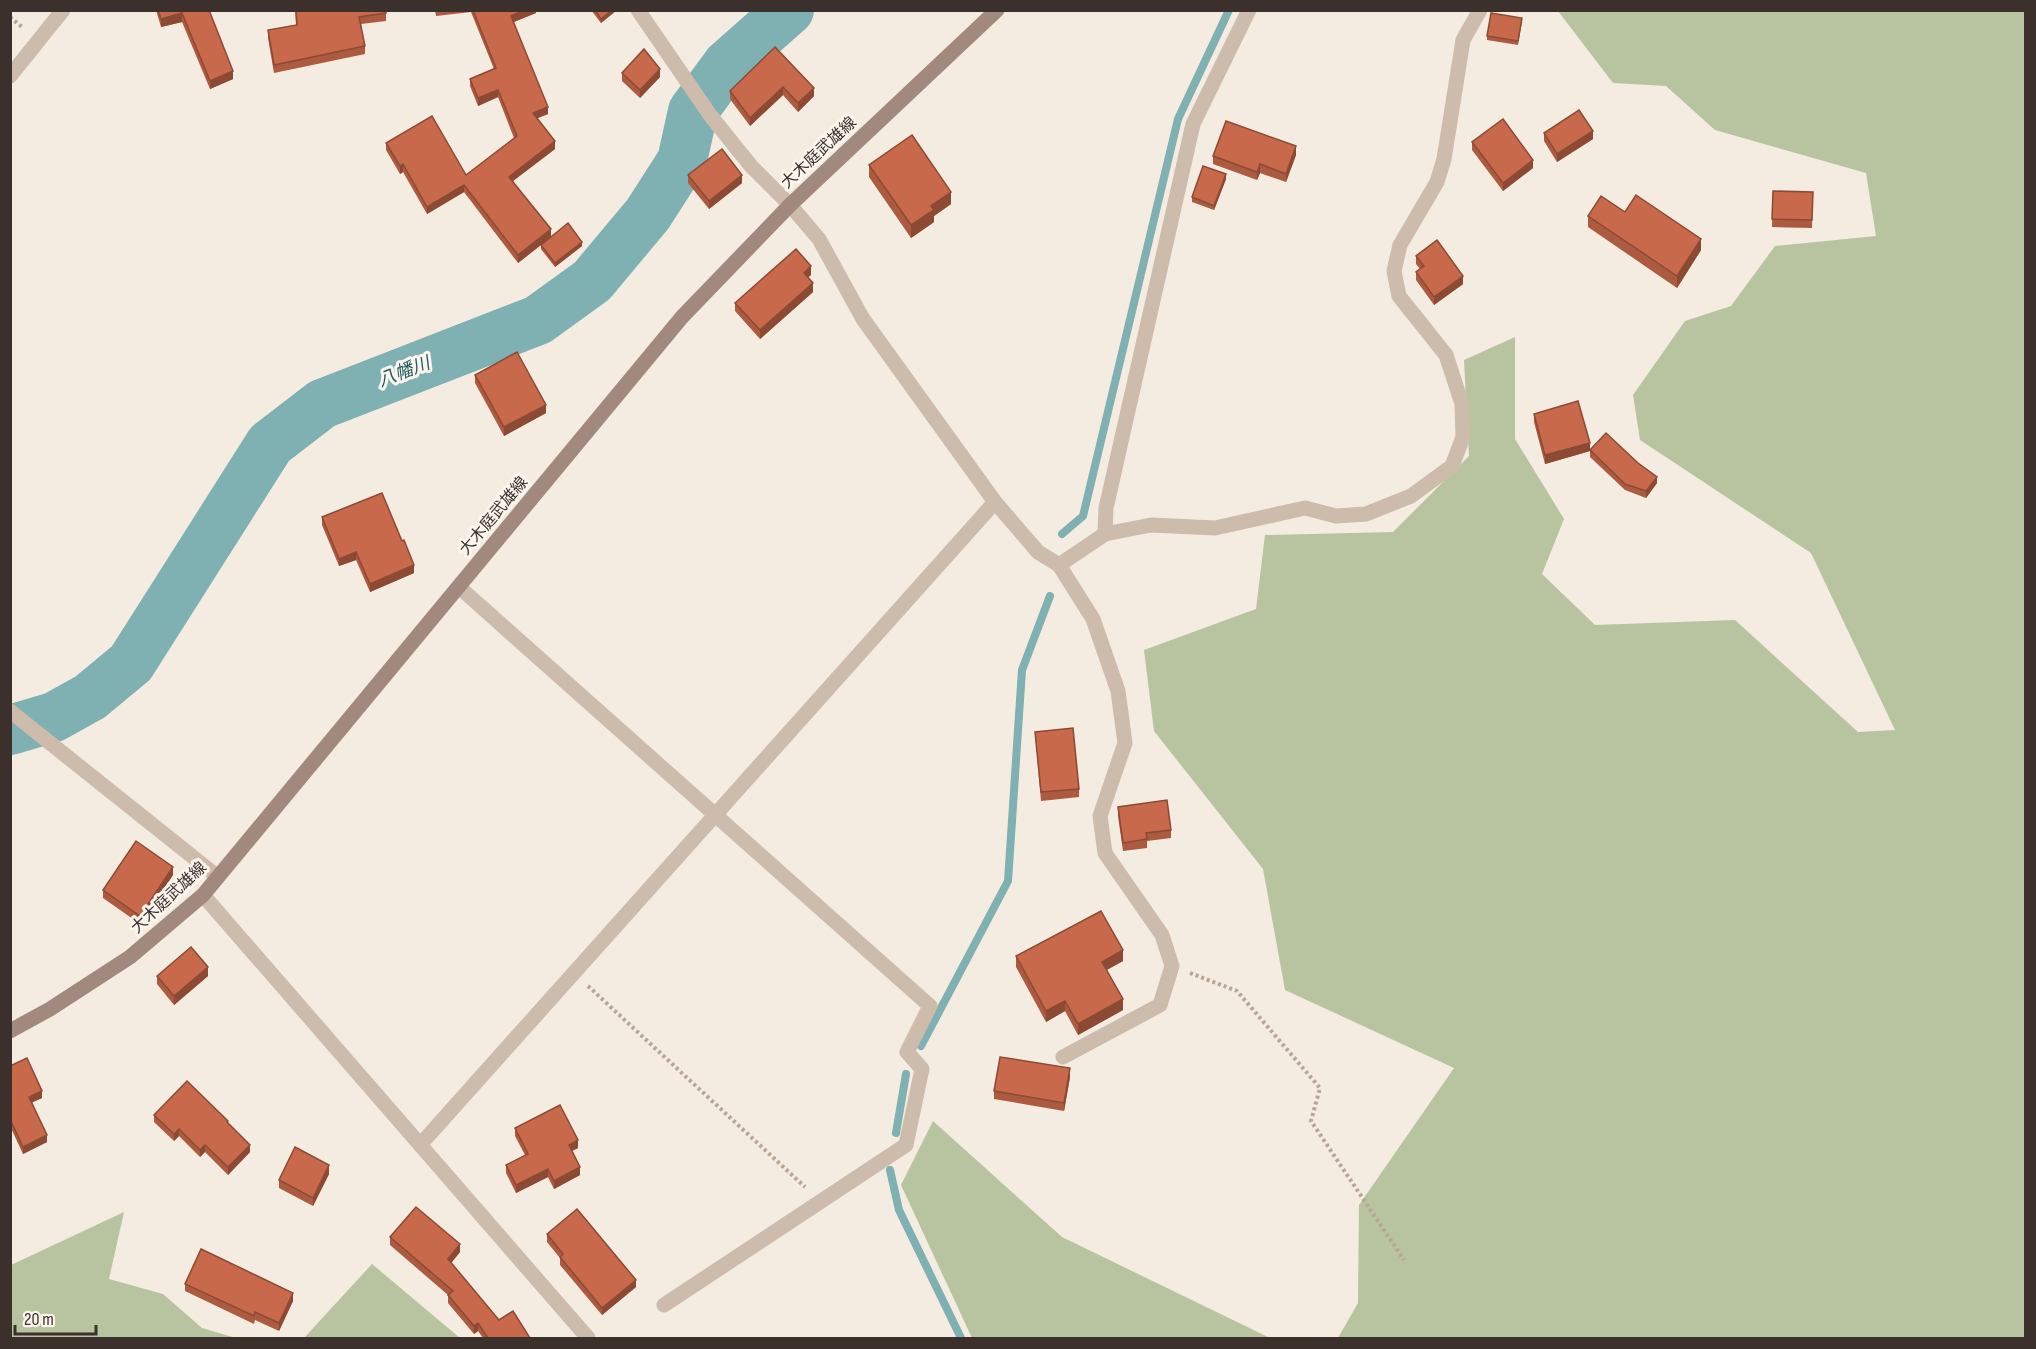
<svg xmlns="http://www.w3.org/2000/svg" width="2036" height="1349" viewBox="0 0 2036 1349" font-family="'Sofia Sans Condensed','Noto Sans JP',sans-serif">
<style>
.green{fill:#b8c4a0}
.lines{fill:none;stroke-linecap:round;stroke-linejoin:round}
.stream{stroke:#7fb0b2;stroke-width:8}
.river{stroke:#7fb0b2;stroke-width:50}
.path{stroke:#b9a596;stroke-width:4;stroke-dasharray:3 3;stroke-linecap:butt}
.minor{stroke:#cdbbac;stroke-width:15}
.secondary{stroke:#a18a7d;stroke-width:15}
.wall{fill:#ac5a40}
.shaded-wall{fill:#8c4a34}
.building{fill:#c8694b;stroke:#8c4a34;stroke-width:1.5}
.labels{text-anchor:middle;dominant-baseline:central;stroke-width:6;stroke-linejoin:round;paint-order:stroke}
.street-label{font-size:16px;fill:#3b302b;stroke:#fbf5ee}
.water-label{font-size:18px;font-style:italic;fill:#1f5a5e;stroke:#fbf5ee}
</style>
<rect width="100%" height="100%" fill="#f4ebe1"/>
<!-- green -->
<g class="green">
<polygon points="1558,11 2025,11 2025,1338 1338,1338 1358,1303 1359,1205 1454,1068 1285,990 1263,869 1154,731 1144,650 1256,609 1265,535 1393,532 1469,456 1464,360 1515,337 1515,439 1564,519 1542,574 1595,625 1735,620 1858,732 1895,730 1811,553 1640,440 1633,395 1685,321 1731,306 1775,246 1876,236 1866,173 1715,130 1666,86 1613,83"/>
<polygon points="933,1121 1062,1237 1270,1338 972,1338 901,1185"/>
<polygon points="124,1212 109,1279 163,1294 202,1328 236,1338 11,1338 11,1265"/>
<polygon points="372,1264 460,1338 304,1338"/>
</g>
<g class="lines">
<!-- stream -->
<g class="stream">
<polyline points="1062,534 1083,516 1178,119 1229,10"/>
<polyline points="921,1046 1008,881 1022,670 1050,596"/>
<polyline points="896,1133 906,1074"/>
<polyline points="890,1170 899,1210 961,1338"/>
</g>
<!-- river -->
<polyline class="river" points="10,730 54,717 90,697 131,663 270,444 322,404 538,320 592,281 648,214 682,161 693,111 727,65 789,10"/>
<!-- path -->
<g class="path">
<polyline points="10,17 22,27"/>
<polyline points="1190,973 1237,991 1320,1088 1311,1121 1404,1260"/>
<polyline points="588,986 805,1187"/>
</g>
<!-- minor -->
<g class="minor">
<polyline points="638,10 710,115 751,166 790,205 819,239 863,319 995,502 1038,552 1059,565 1093,619 1118,691 1125,743 1100,816 1105,853 1162,935 1172,966 1160,1005 1063,1057"/>
<polyline points="10,76 63,10"/>
<polyline points="1105,534 1106,508 1193,124 1249,10"/>
<polyline points="1059,565 1105,534 1151,525 1215,528 1305,508 1336,516 1366,514 1411,496 1452,466 1463,437 1462,404 1446,355 1399,296 1394,271 1400,245 1437,182 1444,159 1463,40 1480,10"/>
<polyline points="459,587 930,1006 907,1052 922,1069 906,1145 664,1305"/>
<polyline points="10,711 218,877"/>
<polyline points="203,895 588,1338"/>
<polyline points="420,1145 995,502"/>
</g>
<!-- secondary -->
<polyline class="secondary" points="10,1031 50,1009 130,957 203,895 682,317 790,205 997,10"/>
</g>
<!-- wall -->
<g class="wall">
<polygon points="156,10 209,10 233,79 210,89 182,22 161,27"/>
<polygon points="295,10 386,10 386,21 361,24 365,46 365,54 274,73 268,38 268,30 296,25"/>
<polygon points="435,10 536,10 536,13 514,22 548,114 537,118 555,149 513,181 551,237 518,263 464,192 427,214 403,172 400,174 386,150 386,143 466,175 514,138 498,97 478,106 470,86 470,79 494,69 471,12 436,16"/>
<polygon points="591,10 617,10 601,23"/>
<polygon points="1522,22 1518,45 1487,40 1487,36"/>
<polygon points="775,47 814,96 798,112 783,95 750,126 730,99 730,91"/>
<polygon points="622,73 660,77 640,98 622,81"/>
<polygon points="1544,133 1593,139 1557,162 1544,141"/>
<polygon points="1472,142 1533,168 1503,191 1472,150"/>
<polygon points="1296,155 1286,182 1260,173 1257,180 1213,164 1213,156"/>
<polygon points="869,165 951,204 934,216 934,222 911,238 869,177"/>
<polygon points="688,175 742,183 709,209 688,183"/>
<polygon points="1226,179 1214,210 1192,202 1192,197"/>
<polygon points="1773,191 1813,192 1812,228 1772,227"/>
<polygon points="1625,212 1701,250 1677,288 1588,227 1588,216"/>
<polygon points="541,245 582,246 555,267 541,249"/>
<polygon points="1416,256 1463,284 1434,305 1416,280 1416,272 1420,269 1416,264"/>
<polygon points="811,275 808,277 813,292 760,339 735,311 735,303"/>
<polygon points="475,375 546,413 504,436 475,383"/>
<polygon points="1534,414 1590,450 1657,483 1646,498 1625,490 1590,457 1590,451 1545,464 1534,422"/>
<polygon points="322,517 402,541 414,573 370,592 356,560 339,566 322,525"/>
<polygon points="1035,732 1079,789 1079,797 1041,801"/>
<polygon points="1118,807 1171,830 1171,838 1147,841 1147,848 1123,851 1118,816"/>
<polygon points="173,875 140,924 103,898 103,890"/>
<polygon points="1016,956 1123,961 1107,970 1123,1010 1078,1035 1065,1011 1046,1022 1016,967"/>
<polygon points="157,976 208,976 174,1005 157,984"/>
<polygon points="10,1066 42,1098 32,1102 47,1142 23,1154 10,1126"/>
<polygon points="1070,1077 1064,1111 994,1099 994,1091"/>
<polygon points="154,1115 228,1124 250,1152 228,1175 205,1152 200,1157 179,1136 174,1141 154,1122"/>
<polygon points="515,1128 578,1148 572,1151 580,1175 554,1189 548,1177 516,1193 506,1173 506,1165 525,1155 515,1136"/>
<polygon points="329,1174 313,1206 279,1188 279,1180"/>
<polygon points="547,1234 636,1287 602,1315 560,1265 560,1258 547,1242"/>
<polygon points="390,1237 460,1252 451,1263 499,1320 530,1338 483,1338 478,1331 474,1334 448,1303 448,1295 390,1245"/>
<polygon points="185,1284 293,1301 279,1331 255,1320 254,1324 185,1291"/>
</g>
<!-- shaded-wall -->
<g class="shaded-wall">
<polygon points="525,10 536,10 536,13 511,23 511,16"/>
<polygon points="612,10 617,10 601,23 601,19"/>
<polygon points="182,13 182,22 161,27 161,19"/>
<polygon points="660,69 660,77 640,98 640,90"/>
<polygon points="233,71 233,79 210,89 210,81"/>
<polygon points="783,87 783,95 750,126 750,118"/>
<polygon points="814,88 814,96 798,112 798,103"/>
<polygon points="498,90 498,97 478,106 478,98"/>
<polygon points="548,107 548,114 533,120 533,113"/>
<polygon points="1593,131 1593,139 1557,162 1557,154"/>
<polygon points="555,141 555,149 509,184 509,177"/>
<polygon points="1296,146 1296,155 1286,182 1286,174"/>
<polygon points="1533,160 1533,168 1503,191 1503,183"/>
<polygon points="403,164 403,172 400,174 400,166"/>
<polygon points="1260,164 1260,173 1257,180 1257,172"/>
<polygon points="1226,174 1226,179 1214,210 1214,206"/>
<polygon points="742,175 742,183 709,209 709,201"/>
<polygon points="464,185 464,192 427,214 427,207"/>
<polygon points="951,192 951,204 934,216 934,222 911,238 911,225 931,206"/>
<polygon points="551,229 551,237 518,263 518,255"/>
<polygon points="1701,239 1701,250 1677,288 1677,276"/>
<polygon points="582,242 582,246 555,267 555,263"/>
<polygon points="811,266 811,275 804,281 804,273"/>
<polygon points="1463,276 1463,284 1434,305 1434,297"/>
<polygon points="813,283 813,292 760,339 760,330"/>
<polygon points="546,405 546,413 504,436 504,427"/>
<polygon points="1590,443 1590,451 1545,464 1545,455"/>
<polygon points="1657,477 1657,483 1646,498 1646,491"/>
<polygon points="356,552 356,560 339,566 339,559"/>
<polygon points="414,565 414,573 370,592 370,584"/>
<polygon points="173,867 173,875 140,924 140,916"/>
<polygon points="1123,950 1123,961 1102,972 1102,962"/>
<polygon points="208,967 208,976 174,1005 174,996"/>
<polygon points="1123,999 1123,1010 1078,1035 1078,1024"/>
<polygon points="1065,1001 1065,1011 1046,1022 1046,1011"/>
<polygon points="1070,1068 1070,1077 1064,1111 1064,1103"/>
<polygon points="42,1091 42,1098 29,1104 29,1097"/>
<polygon points="179,1129 179,1136 174,1141 174,1134"/>
<polygon points="47,1135 47,1142 23,1154 23,1147"/>
<polygon points="578,1140 578,1148 569,1152 569,1145"/>
<polygon points="205,1145 205,1152 200,1157 200,1150"/>
<polygon points="250,1145 250,1152 228,1175 228,1167"/>
<polygon points="329,1165 329,1174 313,1206 313,1198"/>
<polygon points="580,1167 580,1175 554,1189 554,1181"/>
<polygon points="548,1169 548,1177 516,1193 516,1185"/>
<polygon points="460,1244 460,1252 448,1267 448,1259"/>
<polygon points="636,1280 636,1287 602,1315 602,1308"/>
<polygon points="293,1293 293,1301 279,1331 279,1323"/>
<polygon points="478,1323 478,1331 474,1334 474,1326"/>
</g>
<!-- building -->
<g class="building">
<polygon points="158,10 209,10 233,71 210,81 182,13 161,19"/>
<polygon points="296,10 386,10 386,13 359,17 365,46 274,65 268,30 297,25"/>
<polygon points="473,10 525,10 511,16 548,107 533,113 555,141 509,177 551,229 518,255 464,185 427,207 403,164 400,166 386,143 432,116 466,175 517,136 498,90 478,98 470,79 496,68"/>
<polygon points="595,10 612,10 601,19"/>
<polygon points="1491,13 1522,18 1518,41 1487,36"/>
<polygon points="775,47 814,88 798,103 783,87 750,118 730,91"/>
<polygon points="644,49 660,69 640,90 622,73"/>
<polygon points="1579,110 1593,131 1557,154 1544,133"/>
<polygon points="1503,119 1533,160 1503,183 1472,142"/>
<polygon points="1226,121 1296,146 1286,174 1260,164 1257,172 1213,156"/>
<polygon points="912,135 951,192 931,206 934,210 911,225 869,165"/>
<polygon points="722,149 742,175 709,201 688,175"/>
<polygon points="1203,166 1226,174 1214,206 1192,197"/>
<polygon points="1773,191 1813,192 1812,220 1772,219"/>
<polygon points="1636,195 1701,239 1677,276 1588,216 1601,196 1625,212"/>
<polygon points="568,223 582,242 555,263 541,245"/>
<polygon points="1437,240 1463,276 1434,297 1416,272 1424,266 1416,256"/>
<polygon points="796,249 811,266 804,273 813,283 760,330 735,303"/>
<polygon points="517,352 546,405 504,427 475,375"/>
<polygon points="1578,401 1590,443 1545,455 1534,414"/>
<polygon points="1606,433 1638,463 1657,477 1646,491 1625,484 1590,450"/>
<polygon points="382,493 402,541 404,540 414,565 370,584 356,552 339,559 322,517"/>
<polygon points="1073,728 1079,789 1041,792 1035,732"/>
<polygon points="1167,800 1171,830 1146,833 1147,839 1123,843 1118,807"/>
<polygon points="136,841 173,867 140,916 103,890"/>
<polygon points="1101,911 1123,950 1102,962 1123,999 1078,1024 1065,1001 1046,1011 1016,956"/>
<polygon points="191,947 208,967 174,996 157,976"/>
<polygon points="1000,1057 1070,1068 1064,1103 994,1091"/>
<polygon points="27,1058 42,1091 29,1097 47,1135 23,1147 10,1119 10,1066"/>
<polygon points="187,1081 228,1121 227,1122 250,1145 228,1167 205,1145 200,1150 179,1129 174,1134 154,1115"/>
<polygon points="560,1105 578,1140 569,1145 580,1167 554,1181 548,1169 516,1185 506,1165 528,1154 515,1128"/>
<polygon points="295,1147 329,1165 313,1198 279,1180"/>
<polygon points="416,1207 460,1244 448,1259 499,1320 513,1311 530,1338 488,1338 478,1323 474,1326 448,1295 453,1291 390,1237"/>
<polygon points="577,1209 636,1280 602,1308 560,1257 563,1254 547,1234"/>
<polygon points="201,1249 293,1293 279,1323 255,1312 254,1316 185,1284"/>
</g>
<g class="labels">
<!-- street labels -->
<g class="street-label">
<text transform="translate(819 153) rotate(-43)">大木庭武雄線</text>
<text transform="translate(494 516) rotate(-50)">大木庭武雄線</text>
<text transform="translate(169 898) rotate(-43)">大木庭武雄線</text>
</g>
<!-- water labels -->
<g class="water-label">
<text transform="translate(404 372) rotate(-21)">八幡川</text>
</g>
</g>
<!-- border -->
<rect width="2036" height="1349" fill="none" stroke="#3b302b" stroke-width="24"/>
<!-- scale -->
<path d="M15 1325v9h81v-9" fill="none" stroke="#3b302b" stroke-width="3"/>
<text x="24" y="1325" font-size="18" fill="#3b302b" stroke="#fbf5ee" stroke-width="4.5" paint-order="stroke">20 m</text>
</svg>
